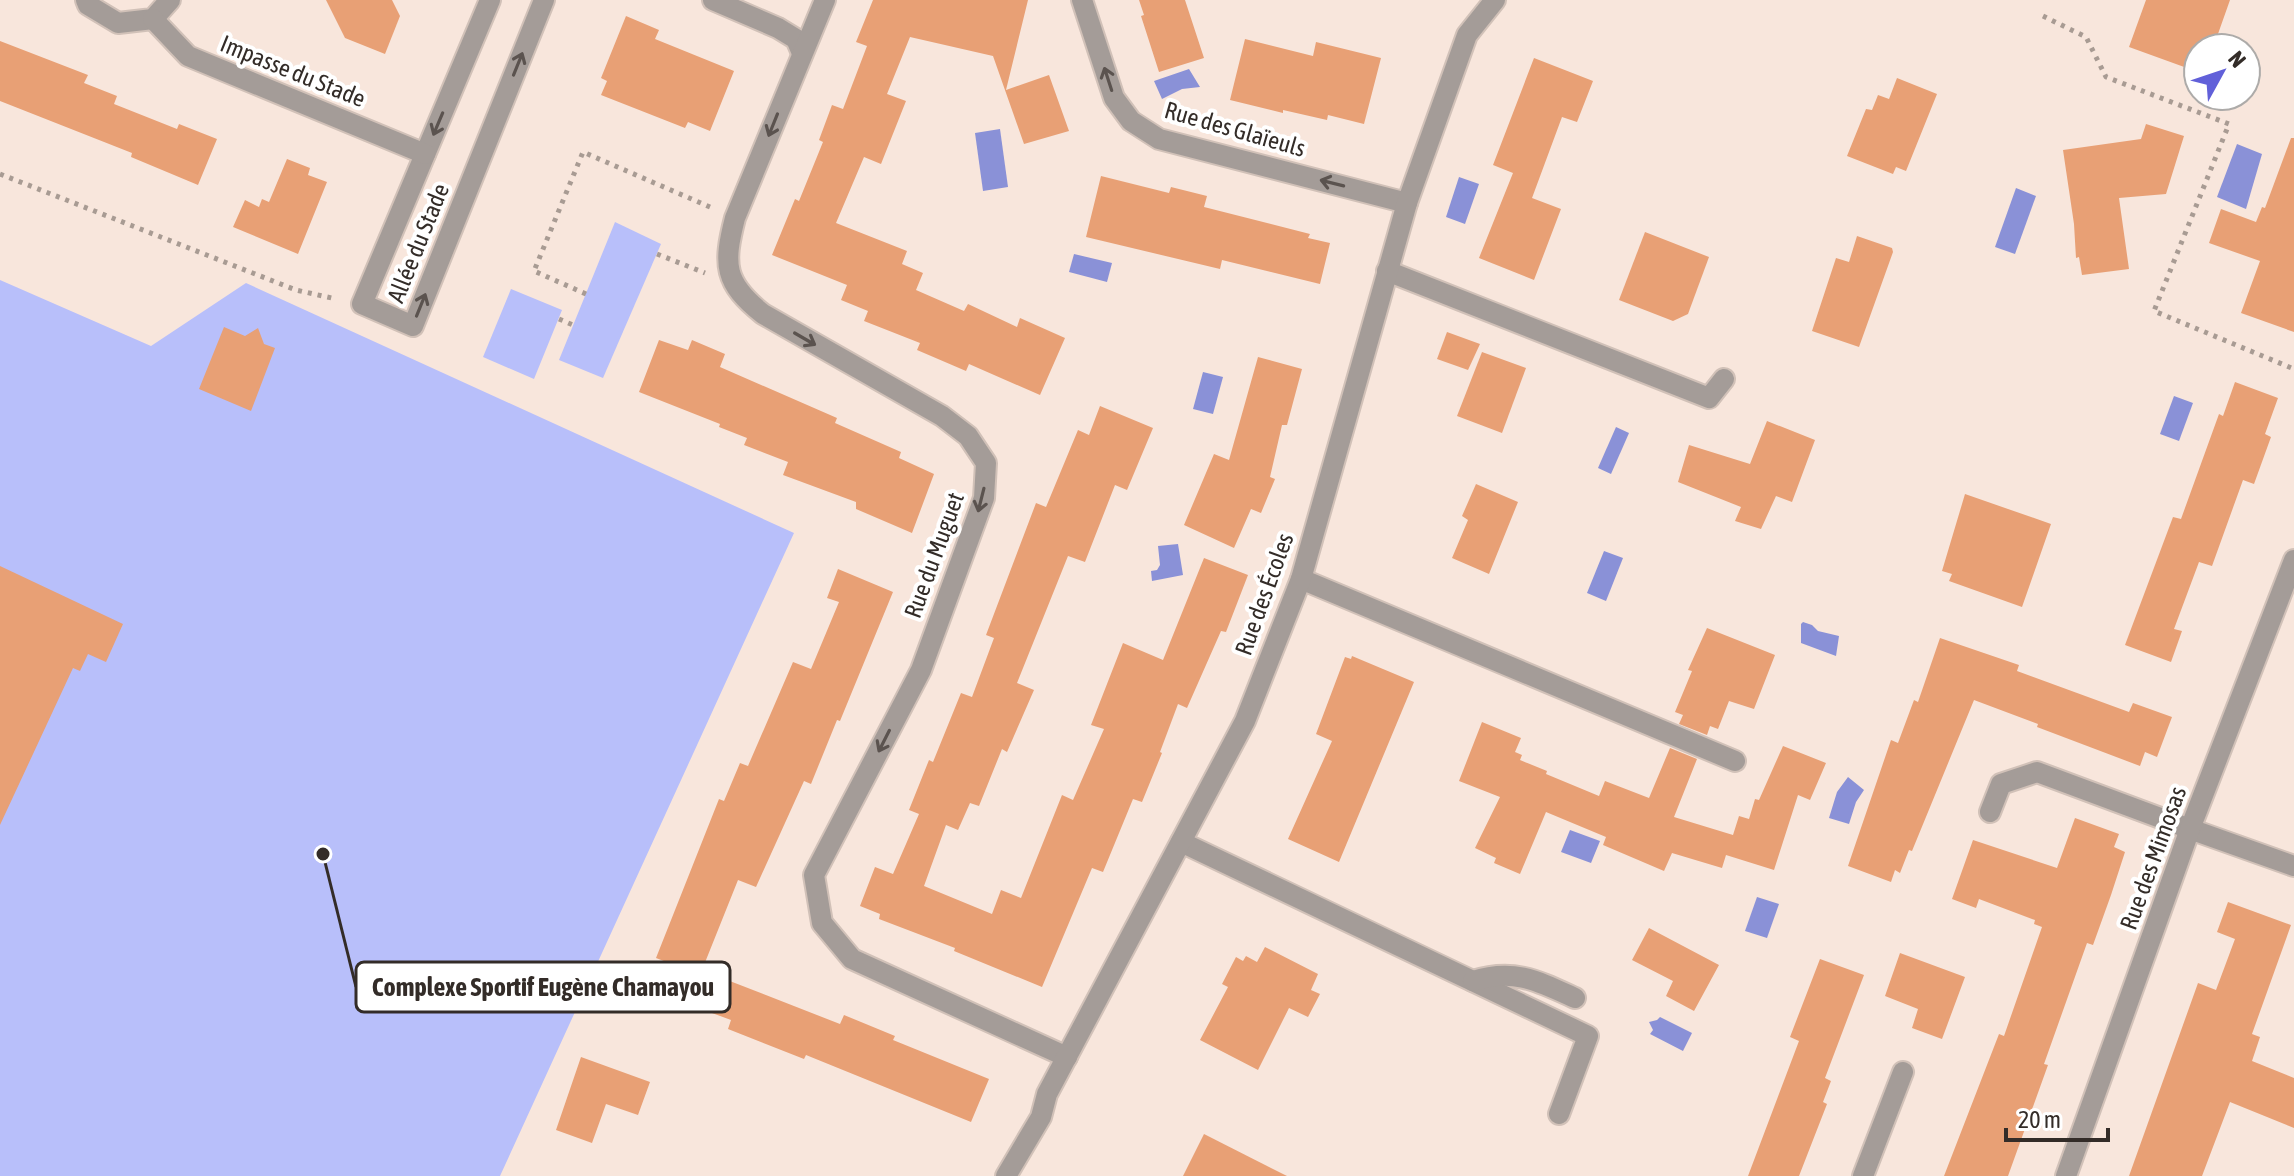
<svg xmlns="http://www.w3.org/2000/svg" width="2294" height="1176" viewBox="0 0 2294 1176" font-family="'Asap Condensed',sans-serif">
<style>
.green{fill:#b8bffa}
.water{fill:#8a91d7}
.building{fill:#e8a075}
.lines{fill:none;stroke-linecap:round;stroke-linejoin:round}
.lane-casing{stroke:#d1c1b8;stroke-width:24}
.street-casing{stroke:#d1c1b8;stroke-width:24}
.path{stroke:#a89b93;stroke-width:5;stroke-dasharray:4 6;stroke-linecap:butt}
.lane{stroke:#a49c98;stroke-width:20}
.street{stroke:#a49c98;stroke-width:20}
.oneway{stroke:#5b534f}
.labels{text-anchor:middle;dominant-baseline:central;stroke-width:8;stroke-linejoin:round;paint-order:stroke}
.street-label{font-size:24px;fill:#332c28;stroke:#fff}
.leader{fill:none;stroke:#332c28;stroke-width:3}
.callout-dot{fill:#332c28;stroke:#fff;stroke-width:3}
.callout{fill:#fff;stroke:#332c28;stroke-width:3}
.callout-label{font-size:26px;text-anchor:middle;font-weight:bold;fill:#332c28}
</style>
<rect width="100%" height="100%" fill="#f8e6dc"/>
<!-- green -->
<g class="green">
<polygon points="615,222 661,244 603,378 559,360"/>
<polygon points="0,280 151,346 246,283 794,533 500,1176 0,1176"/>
<polygon points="511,289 562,310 534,379 483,357"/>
</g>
<!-- water -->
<g class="water">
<polygon points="1189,69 1200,87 1182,89 1162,99 1154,81"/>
<polygon points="1000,129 1008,187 983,191 975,133"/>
<polygon points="2237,144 2262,154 2246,209 2217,197"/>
<polygon points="1459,177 1479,184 1465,224 1446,217"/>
<polygon points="2016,188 2036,196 2015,254 1995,247"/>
<polygon points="1074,254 1112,263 1107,282 1069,272"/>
<polygon points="1203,372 1223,377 1213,414 1193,409"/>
<polygon points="2174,396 2193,403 2179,441 2160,434"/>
<polygon points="1616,427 1629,433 1611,474 1598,468"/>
<polygon points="1178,544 1183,575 1152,581 1151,571 1157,570 1160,565 1158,546"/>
<polygon points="1604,551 1623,558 1606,601 1587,593"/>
<polygon points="1803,622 1812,625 1818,631 1839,636 1836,656 1801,643 1801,624"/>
<polygon points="1848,777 1864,790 1856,802 1849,824 1829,818 1837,792"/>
<polygon points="1570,830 1600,841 1591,863 1561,852"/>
<polygon points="1757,897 1779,904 1767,938 1745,931"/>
<polygon points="1660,1017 1692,1033 1683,1051 1650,1034 1653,1030 1649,1022 1657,1020"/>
</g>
<!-- building -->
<g class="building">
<polygon points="326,0 392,0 400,16 385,54 345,38"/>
<polygon points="873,0 1028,0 1006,90 1049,75 1069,131 1024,144 993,56 910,37 887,94 906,101 881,164 864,157 836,223 907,251 902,264 923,273 916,290 964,311 968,304 1017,327 1020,318 1065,338 1040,395 969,364 966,371 917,350 920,343 864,321 868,311 841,300 847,285 772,255 795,199 799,201 823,142 819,140 832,105 843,109 867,46 856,42"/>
<polygon points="1139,0 1185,0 1204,58 1159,72 1141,16 1144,15"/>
<polygon points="2146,0 2230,0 2213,48 2198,48 2198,72 2129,47"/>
<polygon points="626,16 659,30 655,39 734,71 710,131 688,122 685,128 601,95 607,81 601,78"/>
<polygon points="1245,39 1313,56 1316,42 1381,58 1364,124 1328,115 1327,120 1283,110 1283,113 1230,100"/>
<polygon points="0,41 88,75 84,83 117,96 114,104 177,129 179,124 217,139 198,185 131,157 132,153 0,101"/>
<polygon points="1534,58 1593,81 1577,122 1562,117 1532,198 1561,209 1534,280 1479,258 1513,173 1493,165"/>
<polygon points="1897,78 1937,94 1906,171 1896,167 1893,174 1847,156 1866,109 1872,110 1878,95 1889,99"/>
<polygon points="2146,124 2184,136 2166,194 2119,198 2129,269 2082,275 2079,257 2076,258 2074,224 2063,150 2141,139"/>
<polygon points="2291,138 2294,138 2294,332 2241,313 2260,261 2209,243 2221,209 2256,222 2262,207 2265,208"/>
<polygon points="287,159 310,168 308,175 327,182 298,254 233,227 245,200 259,207 262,199 269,202"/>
<polygon points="1101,176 1169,193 1171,187 1207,196 1204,207 1310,234 1308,238 1330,243 1320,284 1222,260 1220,269 1086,237"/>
<polygon points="1645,232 1709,257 1688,314 1673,321 1619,300"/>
<polygon points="1857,236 1892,248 1893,252 1859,347 1812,331 1836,258 1849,262"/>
<polygon points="224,327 245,336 258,328 264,344 275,348 251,411 199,389"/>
<polygon points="1447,332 1480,344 1468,370 1437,359"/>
<polygon points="659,340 688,350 692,340 725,354 720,367 837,418 835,423 901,452 899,458 934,474 912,533 856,509 856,502 783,475 788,462 744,445 747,438 719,427 720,424 639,392"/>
<polygon points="1482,352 1526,368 1502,433 1457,416"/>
<polygon points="1258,357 1302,369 1287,425 1282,425 1270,477 1275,479 1261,513 1251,509 1234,548 1184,525 1214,454 1229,460"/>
<polygon points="2235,382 2278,398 2265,434 2271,437 2254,484 2243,480 2212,566 2199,562 2174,629 2182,631 2171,662 2125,645 2173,517 2181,519 2219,414 2223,416"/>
<polygon points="1100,406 1153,428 1127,490 1115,485 1085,562 1068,556 1017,683 1034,690 1007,752 1002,749 979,806 970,803 958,830 946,825 924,886 992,914 1001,890 1021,898 1062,795 1073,800 1104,729 1091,725 1123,643 1163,660 1204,558 1248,575 1226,632 1221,631 1187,708 1178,704 1160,752 1162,753 1142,802 1133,799 1103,872 1092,868 1042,987 954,951 955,948 879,919 880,914 860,906 875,867 893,874 919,814 909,810 929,760 933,762 961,693 972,697 994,638 986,635 1036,503 1046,507 1078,430 1089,435"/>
<polygon points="1767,421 1815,440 1792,502 1776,496 1761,529 1735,521 1741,507 1678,482 1689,445 1750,464"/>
<polygon points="1476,484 1518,502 1489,574 1452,558 1468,520 1462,516"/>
<polygon points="1965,494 2051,524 2022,607 1949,581 1952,574 1942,571"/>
<polygon points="0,566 123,624 106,662 88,654 80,671 73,668 0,825"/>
<polygon points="838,569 893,592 840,721 837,720 811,784 804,781 756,887 738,880 700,975 656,958 719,799 724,801 740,763 748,766 793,662 811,669 839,602 827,598"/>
<polygon points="1707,628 1775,655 1754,709 1729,701 1718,729 1710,726 1707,735 1679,724 1683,715 1675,712 1692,671 1688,670"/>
<polygon points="1940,638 2019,665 2017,671 2129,712 2133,703 2172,717 2157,757 2145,752 2140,766 2037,727 2038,724 1974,700 1912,851 1909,850 1900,873 1895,870 1891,882 1848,866 1891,740 1898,743 1914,700 1918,702"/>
<polygon points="1352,656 1414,682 1339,862 1288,839 1332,741 1316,734 1345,657 1351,659"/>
<polygon points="1482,722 1521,738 1515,752 1522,755 1520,760 1547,771 1546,774 1599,796 1605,781 1649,798 1670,748 1697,759 1674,817 1733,835 1739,816 1749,819 1755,799 1759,800 1783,746 1826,763 1810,800 1798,795 1774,870 1726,855 1722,868 1672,853 1664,871 1603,845 1606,837 1546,812 1520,874 1494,863 1496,858 1475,848 1500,797 1459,781"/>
<polygon points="2075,818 2119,834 2114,847 2125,852 2111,895 2093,945 2087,943 2044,1064 2048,1065 2008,1176 1944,1176 1999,1034 2004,1036 2042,927 2034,924 2035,920 1979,899 1976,908 1952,899 1973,840 2057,868"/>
<polygon points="2228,902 2291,925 2252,1034 2260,1037 2252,1061 2294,1078 2294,1128 2230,1102 2202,1176 2129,1176 2198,983 2216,990 2235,939 2217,932"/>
<polygon points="1649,928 1719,965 1694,1011 1666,996 1673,981 1632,960"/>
<polygon points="1265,947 1318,974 1311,990 1320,994 1308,1017 1289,1008 1258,1070 1200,1040 1228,987 1222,984 1236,957 1243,961 1246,956 1257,962"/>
<polygon points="1900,953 1965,977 1942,1039 1912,1028 1918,1009 1885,996"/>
<polygon points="1820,959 1864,975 1825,1078 1831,1081 1823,1102 1827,1104 1799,1176 1748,1176 1799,1041 1790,1037"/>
<polygon points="722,978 840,1024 844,1015 895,1036 893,1040 989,1079 971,1122 806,1055 804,1059 728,1029 731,1020 693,1006"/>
<polygon points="581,1057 650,1082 638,1115 606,1104 592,1143 556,1130"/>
<polygon points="1204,1134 1287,1176 1183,1176"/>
</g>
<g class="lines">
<defs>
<g id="lane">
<polyline points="1387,271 1709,398 1724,379"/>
<polyline points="1301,579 1735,761"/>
<polyline points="2190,829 2294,866"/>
<polyline points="1863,1176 1903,1072"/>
</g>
<g id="street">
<polyline points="86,0 88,5 118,23 153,19 170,0"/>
<polyline points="490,0 362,304 413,326 544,0"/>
<polyline points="713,0 778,28 796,39 802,53"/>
<path d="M825 0 735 218C723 265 724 283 763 314L942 416 968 436 986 463 984 498 921 670 814 875 822 923 852 959 1067 1057"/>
<polyline points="1082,0 1114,98 1131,121 1159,139 1407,203"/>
<polyline points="153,19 188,56 425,154"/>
<polyline points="1990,812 2001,784 2037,772 2190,829"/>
<polyline points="1181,842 1588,1036 1559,1114"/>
<path d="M1473 981C1514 968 1538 981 1575 998"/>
<polyline points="1006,1176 1041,1117 1047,1094 1245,721 1301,579 1407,203 1467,35 1495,0"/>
<polyline points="2066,1176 2190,829 2294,560"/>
</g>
</defs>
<!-- lane casing -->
<use href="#lane" class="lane-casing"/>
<!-- street casing -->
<use href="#street" class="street-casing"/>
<!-- path -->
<g class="path">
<polyline points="2043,16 2086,37 2106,77 2229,124 2154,311 2294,369"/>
<polyline points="0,174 296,290 336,299"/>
<polyline points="657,254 705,273"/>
<polyline points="586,294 534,271 583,152 710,207"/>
<polyline points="559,319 573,325"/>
</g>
<!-- lane -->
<use href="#lane" class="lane"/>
<!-- street -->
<use href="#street" class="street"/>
</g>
<!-- one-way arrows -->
<defs><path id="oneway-shaft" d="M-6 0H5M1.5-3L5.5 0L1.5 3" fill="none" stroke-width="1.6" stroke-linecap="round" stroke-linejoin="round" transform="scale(2)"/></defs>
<g class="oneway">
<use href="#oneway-shaft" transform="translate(518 64) rotate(-68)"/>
<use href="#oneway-shaft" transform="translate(1108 79) rotate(-108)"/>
<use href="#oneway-shaft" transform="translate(438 124) rotate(113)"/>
<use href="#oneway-shaft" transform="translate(773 125) rotate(112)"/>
<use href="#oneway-shaft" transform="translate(1332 183) rotate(-166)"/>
<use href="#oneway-shaft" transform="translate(421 305) rotate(-68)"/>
<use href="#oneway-shaft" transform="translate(805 339) rotate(30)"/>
<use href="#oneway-shaft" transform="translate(981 500) rotate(104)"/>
<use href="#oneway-shaft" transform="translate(884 741) rotate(117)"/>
</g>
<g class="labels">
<!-- street labels -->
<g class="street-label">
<text transform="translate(293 71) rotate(22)">Impasse du Stade</text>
<text transform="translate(1235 129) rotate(16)">Rue des Glaïeuls</text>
<text transform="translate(418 243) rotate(-68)">Allée du Stade</text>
<text transform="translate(934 555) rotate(-70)">Rue du Muguet</text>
<text transform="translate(1264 594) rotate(-70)">Rue des Écoles</text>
<text transform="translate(2153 858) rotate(-70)">Rue des Mimosas</text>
</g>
</g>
<!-- callouts -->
<path class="leader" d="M323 854L356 987"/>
<circle class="callout-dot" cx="323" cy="854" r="8"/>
<rect class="callout" x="356" y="962" width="374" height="50" rx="8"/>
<g class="callout-label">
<text x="543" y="996">Complexe Sportif Eugène Chamayou</text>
</g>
<!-- north arrow -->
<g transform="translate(2222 72) rotate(50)"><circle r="38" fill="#ffffff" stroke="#adaba9" stroke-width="2"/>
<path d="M0-6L14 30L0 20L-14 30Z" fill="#6160d9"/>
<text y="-12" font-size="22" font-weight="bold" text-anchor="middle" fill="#332c28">N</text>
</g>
<!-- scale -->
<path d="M2006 1128v12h102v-12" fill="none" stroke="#332c28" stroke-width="4"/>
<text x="2018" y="1128" font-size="24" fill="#332c28" stroke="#ffffff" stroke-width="6" paint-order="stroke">20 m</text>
</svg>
